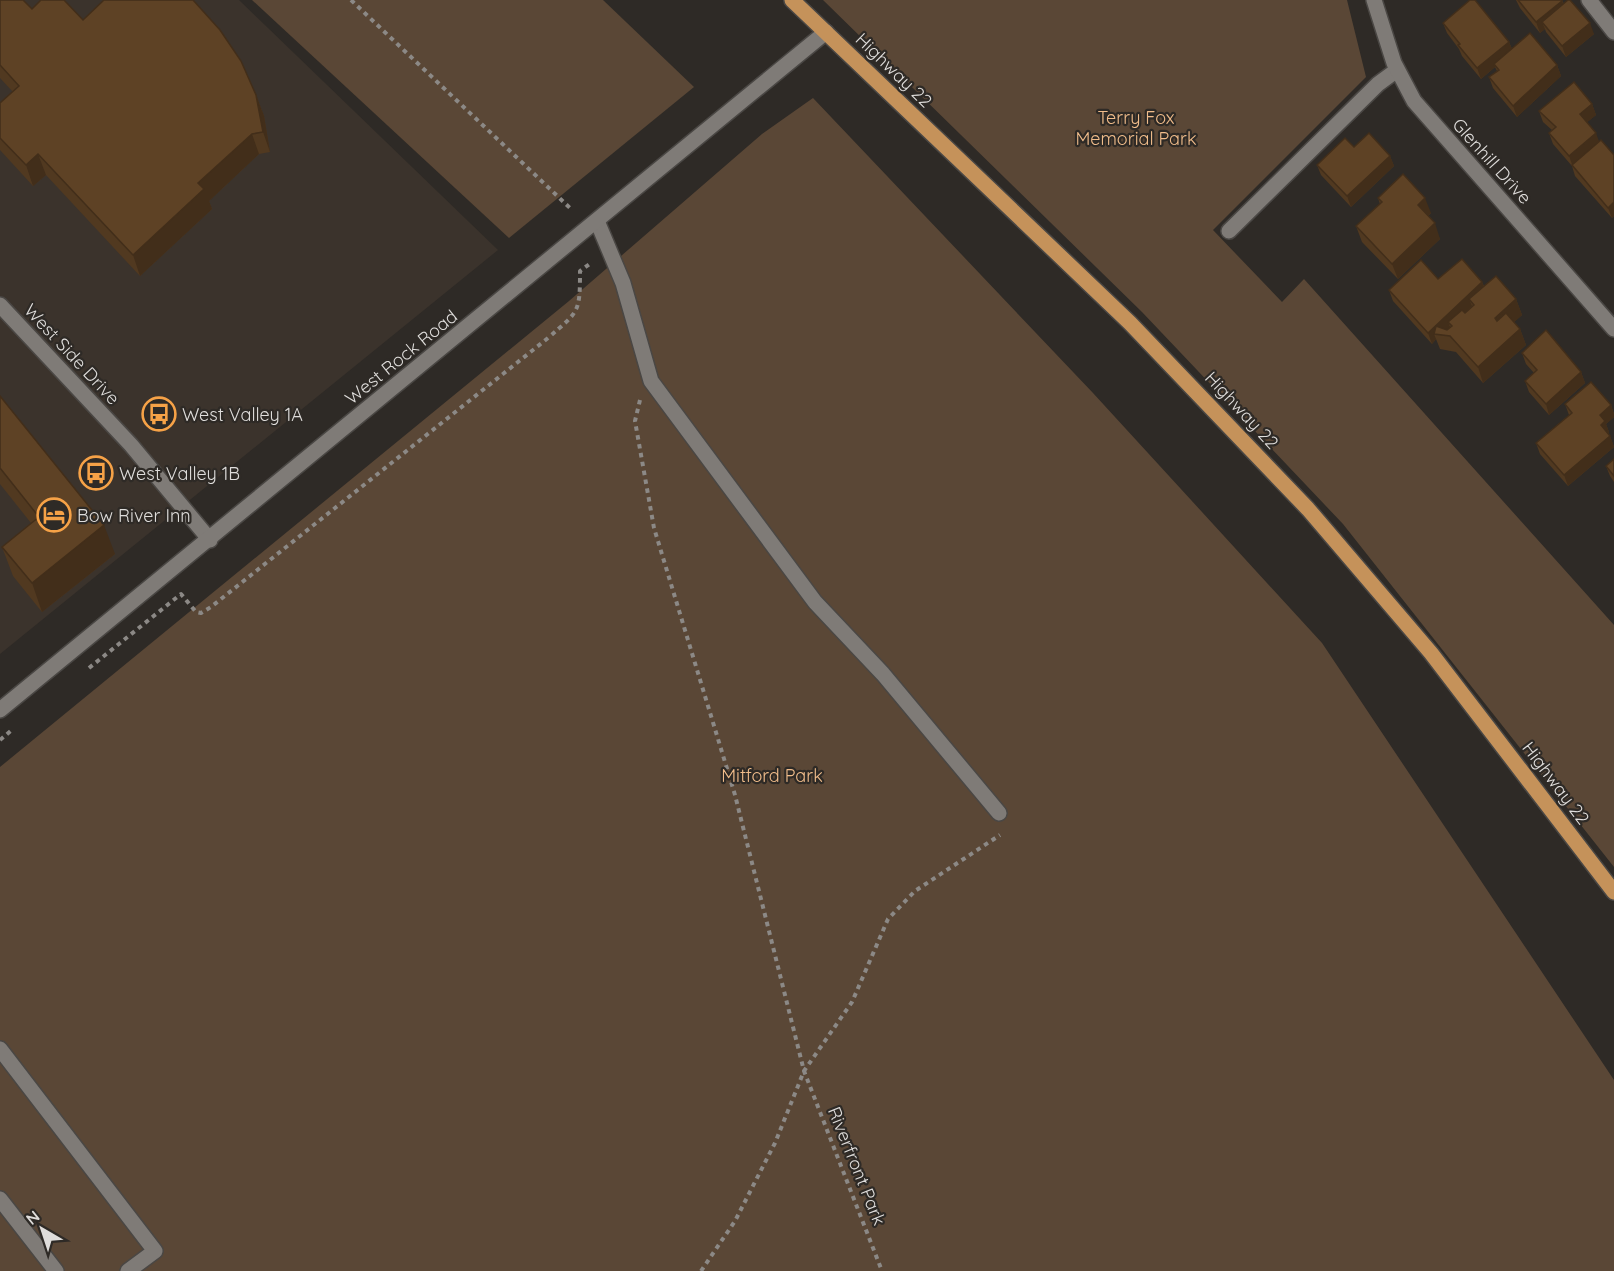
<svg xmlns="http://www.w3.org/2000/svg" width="1614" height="1271" viewBox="0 0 1614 1271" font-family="Quicksand,sans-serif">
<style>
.built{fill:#3b332c}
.green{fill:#5a4736}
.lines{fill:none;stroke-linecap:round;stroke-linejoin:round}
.service-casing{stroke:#4a4744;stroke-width:18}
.minor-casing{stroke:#4a4744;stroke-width:18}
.primary-casing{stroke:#4a4744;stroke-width:18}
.path{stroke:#8c8986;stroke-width:4;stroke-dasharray:4.5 4.5;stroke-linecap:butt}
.service{stroke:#7f7b77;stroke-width:15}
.minor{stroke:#7f7b77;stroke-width:15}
.primary{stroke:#c5925a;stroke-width:15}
.wall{fill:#513920}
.shaded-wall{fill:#422e1a}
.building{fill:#5e4225;stroke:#422e1a;stroke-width:1.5}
.labels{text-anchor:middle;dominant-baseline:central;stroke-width:4.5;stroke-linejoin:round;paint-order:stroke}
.street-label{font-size:18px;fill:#dfdddb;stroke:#2e2a26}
.park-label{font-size:18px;fill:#f1bd8b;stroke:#2e2a26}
.poi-label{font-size:18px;fill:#dfdddb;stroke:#2e2a26;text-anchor:start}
</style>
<rect width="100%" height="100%" fill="#2e2a26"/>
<!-- built -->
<polygon class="built" points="0,0 239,0 498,250 0,654"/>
<!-- green -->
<g class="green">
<polygon points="252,0 603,0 694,87 509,238"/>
<polygon points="823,0 1347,0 1366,77 1213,230 1282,302 1304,279 1614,625 1614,867 1343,524 1142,312"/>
<polygon points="813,98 1093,393 1322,643 1614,1080 1614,1271 0,1271 0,767 569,301 762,134"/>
</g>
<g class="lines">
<defs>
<g id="service">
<polyline points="1589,0 1614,32"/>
<polyline points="597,221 623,283 651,381 815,602 883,674 999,813"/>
<polyline points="1229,231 1378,84 1397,70"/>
<polyline points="0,1049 155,1251 128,1271"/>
<polyline points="0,1199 56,1271"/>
</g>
<g id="minor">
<polyline points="1374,0 1394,63 1414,101 1614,329"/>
<polyline points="0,305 131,445 210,540"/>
<polyline points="0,710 826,32"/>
</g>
<polyline id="primary" points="792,0 1130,323 1308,509 1431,653 1614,892"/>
</defs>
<!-- service casing -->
<use href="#service" class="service-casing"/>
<!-- minor casing -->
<use href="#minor" class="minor-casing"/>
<!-- primary casing -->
<use href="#primary" class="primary-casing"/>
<!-- path -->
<g class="path">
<polyline points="351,0 571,209"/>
<polyline points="640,400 635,421 654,528 735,795 804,1071 882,1271"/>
<path d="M89 668 181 594 196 612 201 613 211 607 548 338C579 311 580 313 580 271L591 263"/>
<polyline points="0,740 13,729"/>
<polyline points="701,1271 735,1221 775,1143 804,1071 852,1002 888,919 915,891 1000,835"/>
</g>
<!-- service -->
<use href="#service" class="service"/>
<!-- minor -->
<use href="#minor" class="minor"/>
<!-- primary -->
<use href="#primary" class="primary"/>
</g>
<!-- wall -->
<g class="wall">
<polygon points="0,0 32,9 83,20 256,95 264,116 270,152 259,154 209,201 212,209 140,276 46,175 33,186 0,150 0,103 13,92 0,78"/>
<polygon points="1516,0 1562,0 1564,4 1594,34 1566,57 1546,32 1545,29 1540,33 1520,8"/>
<polygon points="1443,23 1509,42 1512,49 1557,65 1561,76 1517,117 1493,88 1489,77 1497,71 1495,67 1481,79 1462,56 1459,49 1447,33"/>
<polygon points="1592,104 1596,115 1587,122 1599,142 1614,155 1614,216 1612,218 1575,176 1572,166 1553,144 1549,133 1552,130 1543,122 1539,111"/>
<polygon points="1354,147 1390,156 1394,166 1351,207 1321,175 1317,165"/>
<polygon points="1378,198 1431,213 1428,216 1440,239 1398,279 1362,242 1356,226 1380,204"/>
<polygon points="1482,282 1484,286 1516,299 1522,315 1514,322 1520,329 1526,345 1483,383 1456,352 1440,349 1436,339 1432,344 1393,301 1389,290"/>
<polygon points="1522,353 1581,372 1585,383 1549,415 1529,392 1525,381 1534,373 1526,364"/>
<polygon points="0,396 115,554 42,612 13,576 2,547 31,523 0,484"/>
<polygon points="1565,404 1611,405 1614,414 1614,417 1606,424 1609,432 1608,433 1610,436 1614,447 1568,486 1540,454 1536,443 1569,415"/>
<polygon points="1614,459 1614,482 1610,476 1606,466"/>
</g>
<!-- shaded-wall -->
<g class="shaded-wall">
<polygon points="1562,1 1566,11 1542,22 1545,29 1540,33 1536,22"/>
<polygon points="1590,23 1594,34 1566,57 1562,46"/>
<polygon points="1509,42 1513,52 1494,64 1495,67 1481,79 1477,68"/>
<polygon points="1557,65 1561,76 1517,117 1513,106"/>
<polygon points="256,95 264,116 270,152 263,132"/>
<polygon points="1592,104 1596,115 1584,125 1580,114"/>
<polygon points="1596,133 1600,144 1573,167 1569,156"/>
<polygon points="252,134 259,154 209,201 212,209 140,276 133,255 198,183"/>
<polygon points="38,154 46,175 33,186 26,165"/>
<polygon points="1390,156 1394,166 1351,207 1347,196"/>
<polygon points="1425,198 1431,213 1423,221 1418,205"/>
<polygon points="1614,202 1614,216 1612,218 1608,208"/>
<polygon points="1435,223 1440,239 1398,279 1392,264"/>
<polygon points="1482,282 1486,292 1469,299 1472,306 1451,325 1448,322 1450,327 1441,335 1434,334 1436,339 1432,344 1428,333"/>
<polygon points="1516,299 1522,315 1501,334 1495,318"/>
<polygon points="1520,329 1526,345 1483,383 1478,367"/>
<polygon points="1581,372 1585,383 1549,415 1546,404"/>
<polygon points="1611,405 1614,414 1614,417 1606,424 1609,432 1605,436 1601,425 1600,415"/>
<polygon points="1610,436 1614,447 1568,486 1564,475"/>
<polygon points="104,525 115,554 42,612 32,583"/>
</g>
<!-- building -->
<g class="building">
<polygon points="0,0 23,0 32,9 41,0 64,0 83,20 104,0 193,0 220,30 241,61 256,95 263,132 252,134 198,183 204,189 133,255 38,154 26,165 0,138 0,103 19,86 0,65"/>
<polygon points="1470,0 1475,0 1509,42 1477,68 1458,45 1460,44 1443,23"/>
<polygon points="1518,0 1562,0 1562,1 1536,22"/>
<polygon points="1568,0 1570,0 1590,23 1562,46 1542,22"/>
<polygon points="1530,33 1557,65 1513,106 1489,77 1499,70 1494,64"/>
<polygon points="1574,82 1592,104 1580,114 1596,133 1569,156 1549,133 1556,127 1539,111"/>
<polygon points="1369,133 1390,156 1347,196 1317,165 1345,138 1354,147"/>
<polygon points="1601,140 1614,155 1614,202 1608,208 1572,165"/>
<polygon points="1403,174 1425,198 1418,205 1435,223 1392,264 1356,226 1382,202 1378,198"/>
<polygon points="1462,259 1482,282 1428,333 1389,290 1421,260 1438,279"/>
<polygon points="1496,276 1516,299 1495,318 1497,321 1506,313 1520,329 1478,367 1450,336 1434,334 1436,326 1447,330 1452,326 1448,322 1462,310 1465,313 1474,305 1469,299"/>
<polygon points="1546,330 1581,372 1546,404 1525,381 1537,370 1522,353"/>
<polygon points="1591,382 1611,405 1600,415 1605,421 1601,425 1610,436 1564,475 1536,443 1572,413 1565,404"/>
<polygon points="0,396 104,525 32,583 2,547 39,517 0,468"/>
<polygon points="1614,459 1614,476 1606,466"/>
</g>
<!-- icons -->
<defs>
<symbol id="bus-ring" viewBox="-11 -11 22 22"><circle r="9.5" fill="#2e2a26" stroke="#f6a247" stroke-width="1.5"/><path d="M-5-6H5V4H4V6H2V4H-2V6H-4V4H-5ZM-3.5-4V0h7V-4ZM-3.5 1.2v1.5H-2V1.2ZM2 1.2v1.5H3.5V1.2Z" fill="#f6a247"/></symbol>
<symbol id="hotel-ring" viewBox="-11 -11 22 22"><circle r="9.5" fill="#2e2a26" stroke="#f6a247" stroke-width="1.5"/><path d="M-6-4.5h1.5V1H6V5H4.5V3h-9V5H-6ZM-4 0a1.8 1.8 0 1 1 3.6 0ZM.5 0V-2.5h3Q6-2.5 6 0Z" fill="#f6a247"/></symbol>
</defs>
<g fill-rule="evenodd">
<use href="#bus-ring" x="140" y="395" width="38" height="38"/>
<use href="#bus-ring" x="77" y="454" width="38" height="38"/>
<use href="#hotel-ring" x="35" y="496" width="38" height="38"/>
</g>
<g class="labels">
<!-- street labels -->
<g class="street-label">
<text transform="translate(894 70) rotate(44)">Highway 22</text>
<text transform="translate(1492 161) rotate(48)">Glenhill Drive</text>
<text transform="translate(72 354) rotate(47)">West Side Drive</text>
<text transform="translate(401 357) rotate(-39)">West Rock Road</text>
<text transform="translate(1242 410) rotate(47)">Highway 22</text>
<text transform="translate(1556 783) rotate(53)">Highway 22</text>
<text transform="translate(857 1166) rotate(68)">Riverfront Park</text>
</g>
<!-- park labels -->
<g class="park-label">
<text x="1136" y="117">Terry Fox<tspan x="1136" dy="21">Memorial Park</tspan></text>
<text x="772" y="775">Mitford Park</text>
</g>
<!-- poi labels -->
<g class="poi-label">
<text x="182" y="414">West Valley 1A</text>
<text x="119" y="473">West Valley 1B</text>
<text x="77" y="515">Bow River Inn</text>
</g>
</g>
<!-- north arrow -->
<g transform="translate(42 1229) rotate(321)" stroke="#2e2a26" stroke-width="4.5" paint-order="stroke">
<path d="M0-4.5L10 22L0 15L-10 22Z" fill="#dfdddb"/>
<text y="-9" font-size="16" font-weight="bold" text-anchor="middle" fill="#dfdddb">N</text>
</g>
</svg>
